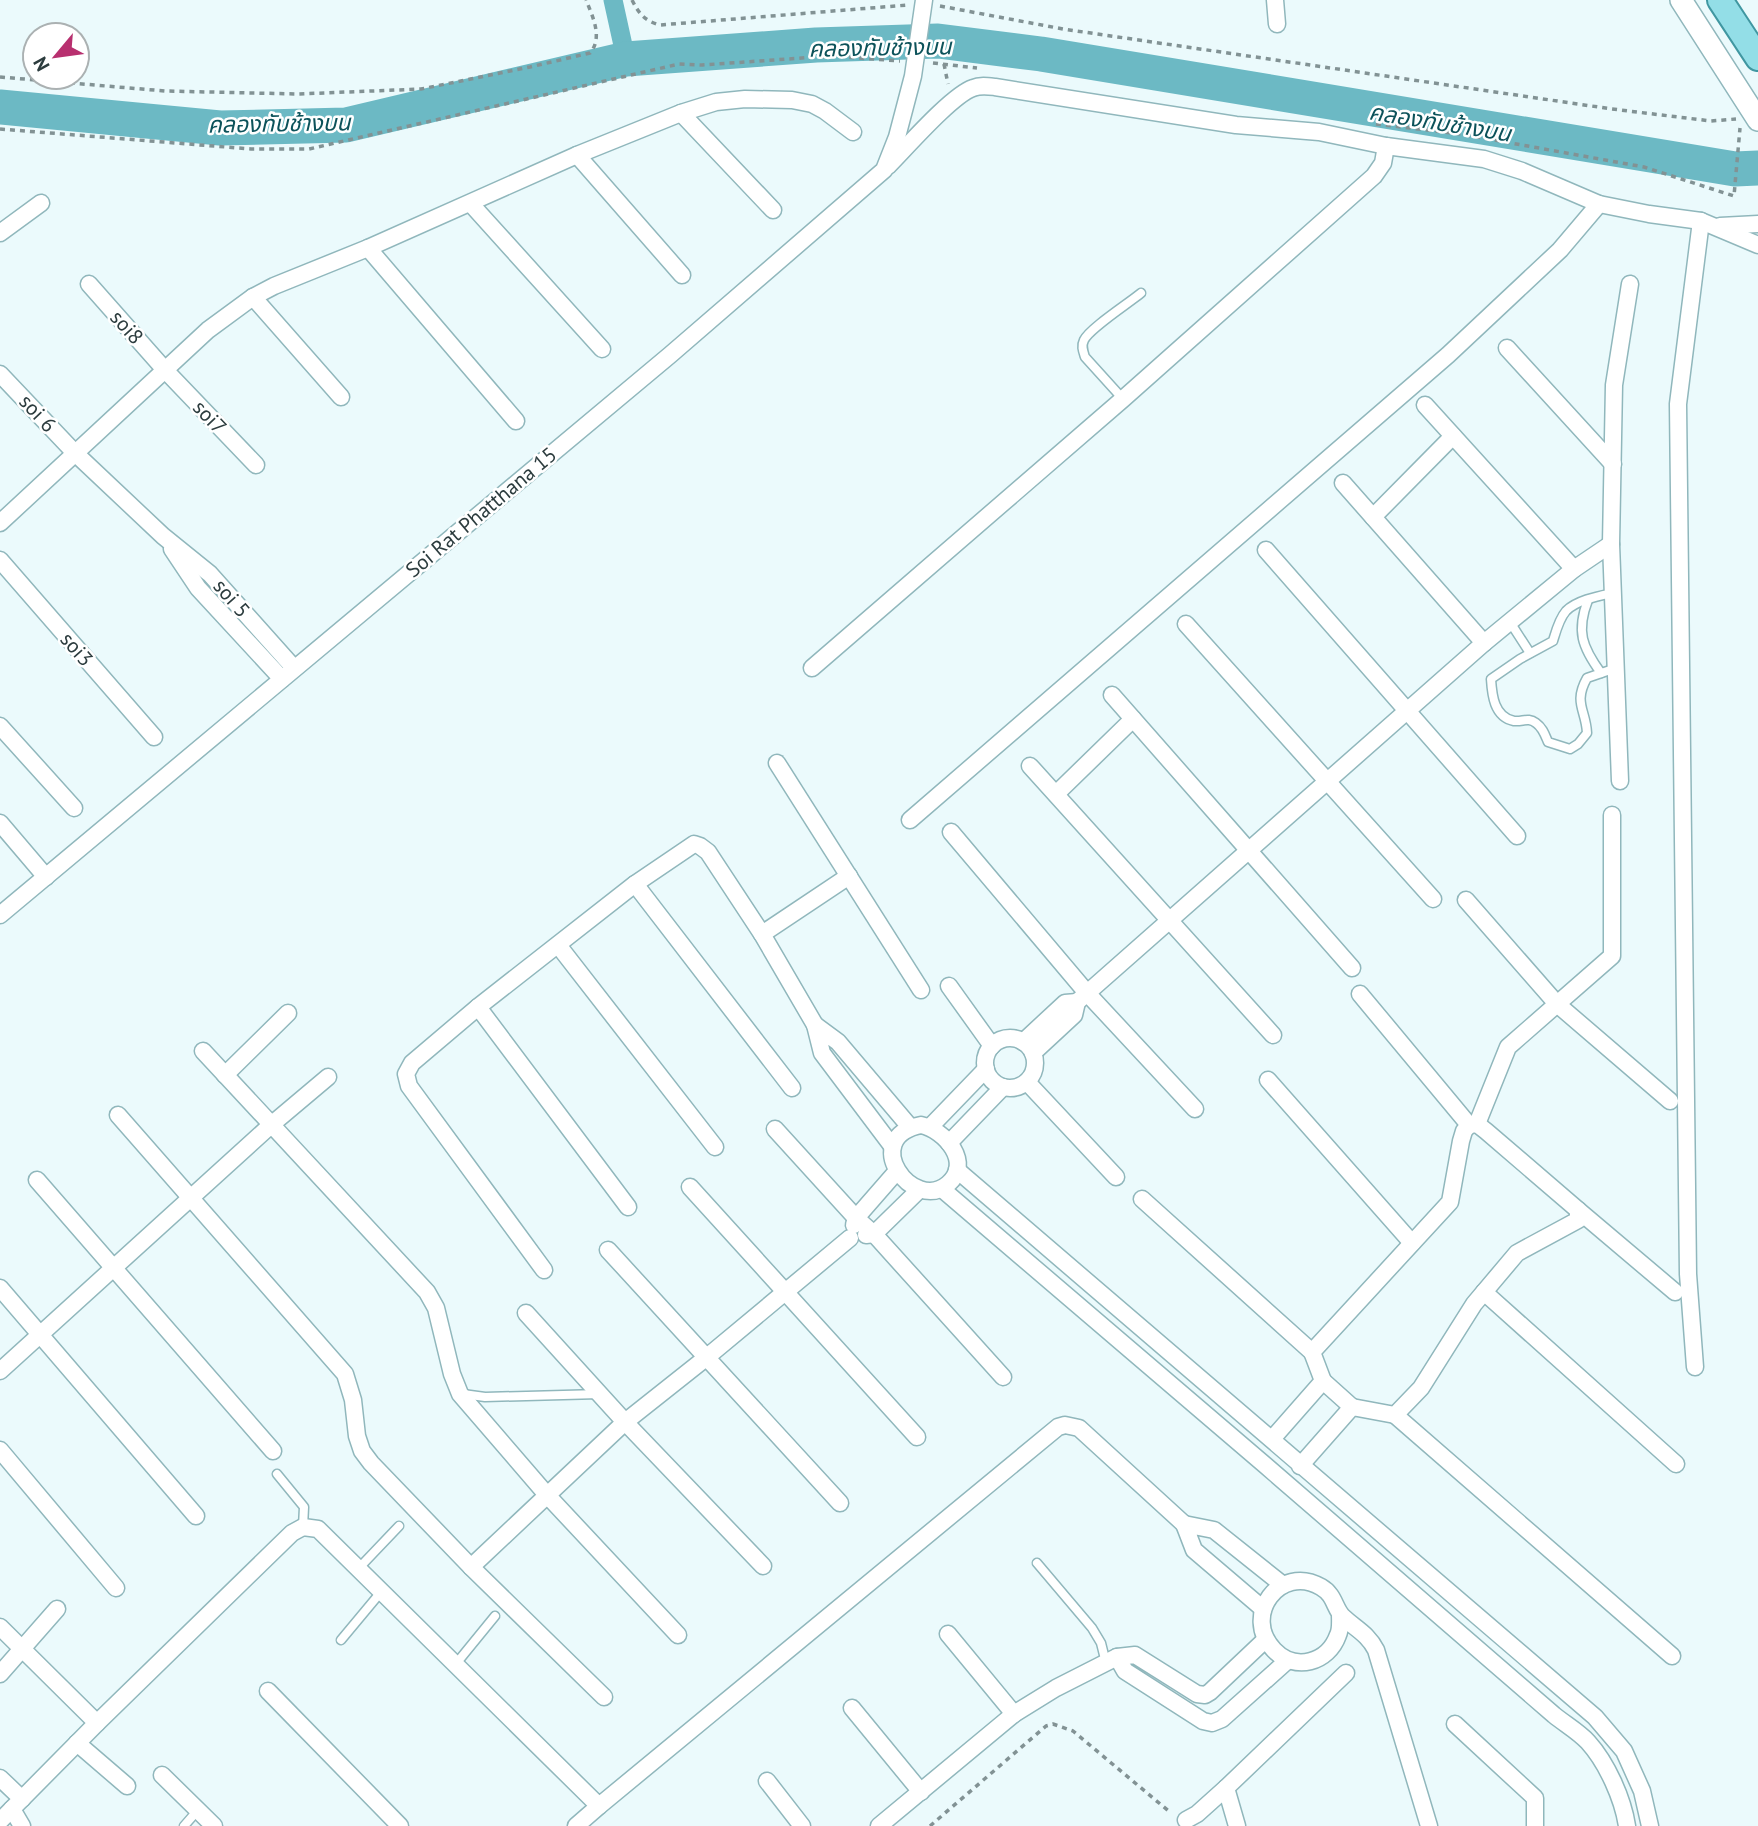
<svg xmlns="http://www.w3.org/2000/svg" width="1758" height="1826" viewBox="0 0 1758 1826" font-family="'PT Sans','Noto Sans Thai',sans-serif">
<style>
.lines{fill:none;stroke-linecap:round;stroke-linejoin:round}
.canal{stroke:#6cb9c4;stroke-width:19}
.river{stroke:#6cb9c4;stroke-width:35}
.service-casing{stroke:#90b7bc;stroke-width:11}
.minor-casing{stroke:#90b7bc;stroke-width:19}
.secondary-casing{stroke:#90b7bc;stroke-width:24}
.primary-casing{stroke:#4097a1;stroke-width:28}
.path{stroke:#829294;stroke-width:3.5;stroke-dasharray:5 5;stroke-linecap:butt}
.service{stroke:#fff;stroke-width:8}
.minor{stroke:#fff;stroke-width:16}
.secondary{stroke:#fff;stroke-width:21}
.primary{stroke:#93dee7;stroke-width:24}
.labels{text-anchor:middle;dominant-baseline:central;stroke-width:5;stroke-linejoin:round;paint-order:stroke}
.street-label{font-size:21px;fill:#2c3c3e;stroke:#fff}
.water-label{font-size:23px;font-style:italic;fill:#0c525a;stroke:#fff}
</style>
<rect width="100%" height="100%" fill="#ebfafc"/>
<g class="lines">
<!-- canal -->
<polyline class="canal" points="613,0 626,59"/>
<!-- river -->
<polyline class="river" points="0,107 220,128 346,125 626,59 816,45 938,41 1041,54 1735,169 1758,168"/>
<defs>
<g id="service">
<path d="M1123 399 1085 357C1083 351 1081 346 1084 340 1090 328 1129 303 1141 293"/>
<path d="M1613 593C1599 596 1577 600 1566 611 1559 619 1556 631 1553 641L1520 659 1491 679C1492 695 1494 717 1514 721 1523 722 1528 717 1536 723 1543 728 1545 735 1548 742L1570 749 1578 744 1587 733C1586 710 1573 703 1587 678L1616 668"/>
<path d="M1588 600C1576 631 1582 647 1601 673"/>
<polyline points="1510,622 1530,653"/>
<polyline points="463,1394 485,1397 600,1394"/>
<polyline points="277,1474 304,1507 303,1527"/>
<polyline points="1037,1563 1092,1628 1101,1643 1106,1663"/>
<polyline points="358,1569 399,1526"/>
<polyline points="341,1640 381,1592"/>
<polyline points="455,1665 495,1616"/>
<polyline points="184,1826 198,1810"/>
</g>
<g id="minor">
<polyline points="1275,0 1277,24"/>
<polyline points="681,113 773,210"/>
<polyline points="577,155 682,275"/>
<path d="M888 166C906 148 952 95 973 88 980 85 987 86 995 87L1236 125 1319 132 1386 146 1484 159 1522 171 1599 204 1649 214 1701 221 1758 245"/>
<polyline points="471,204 602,349"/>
<polyline points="1720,226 1758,224"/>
<polyline points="0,233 41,203"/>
<polyline points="368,248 516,421"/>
<polyline points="89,284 165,370 256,465"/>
<polyline points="253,297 341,397"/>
<polyline points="1507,348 1613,464"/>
<polyline points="0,374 75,453 163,536 210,574 294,668"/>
<polyline points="1425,405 1574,569"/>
<polyline points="1343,483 1484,643"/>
<polyline points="1373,517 1453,436"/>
<polyline points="0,523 208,330 253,297 274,286 368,248 577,155 681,113 716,102 745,99 792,100 812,104 825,111 853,132"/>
<polyline points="172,549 198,588 282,679"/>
<polyline points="1266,550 1517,836"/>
<polyline points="0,560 154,737"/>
<polyline points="1186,624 1433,899"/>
<polyline points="812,668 1123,399 1374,176 1383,163 1386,146"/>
<polyline points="1112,695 1352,968"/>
<polyline points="0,726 74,808"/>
<polyline points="777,763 921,990"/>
<polyline points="1030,766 1273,1035"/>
<polyline points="1620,781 1611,544 1614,385 1630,284"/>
<polyline points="1056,794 1133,719"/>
<polyline points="910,820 1448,355 1560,250 1599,204"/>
<polyline points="0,823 46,877"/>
<polyline points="951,832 1087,993 1195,1109"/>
<polyline points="635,884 792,1088"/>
<polyline points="1466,900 1557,1004 1670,1101"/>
<polyline points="0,915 670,355 884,170 897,137 913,76 924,0"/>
<polyline points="762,934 849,876"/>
<polyline points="558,945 715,1147"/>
<polyline points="949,986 992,1046"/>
<polyline points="1077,1002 1484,643 1574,569 1611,544"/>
<polyline points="478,1007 628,1207"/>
<circle cx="1010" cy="1063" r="25"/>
<polyline points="1023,1042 1065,1003 1077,1002 1074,1015 1033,1053"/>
<polyline points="203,1051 427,1292 436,1308 452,1374 460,1394 547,1495 678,1635"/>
<polyline points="225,1075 288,1013"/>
<polyline points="1268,1080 1412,1243"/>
<polyline points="1027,1082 1116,1177"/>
<polyline points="118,1115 345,1374 353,1400 357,1436 362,1451 371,1463 471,1567 604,1697"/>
<polyline points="1477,1124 1508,1047 1612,956 1612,815"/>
<path d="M921 1125C945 1130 973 1163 948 1184 913 1214 858 1138 921 1125Z"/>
<polyline points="930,1127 986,1069"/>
<polyline points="775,1129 856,1218 874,1234 1003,1377"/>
<polyline points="949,1143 1003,1087"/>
<polyline points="892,1146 822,1053 815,1025 838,1042 910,1127"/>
<polyline points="957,1170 1595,1717 1624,1751 1642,1791 1650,1826"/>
<polyline points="37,1180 273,1451"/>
<polyline points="690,1187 917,1437"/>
<path d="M942 1189 1265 1465 1554 1715C1565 1724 1579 1732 1588 1742 1607 1763 1623 1799 1627 1826"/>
<polyline points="1142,1199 1312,1352"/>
<polyline points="1578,1210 1675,1292"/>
<polyline points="854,1225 856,1218 897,1171"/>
<polyline points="866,1235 874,1234 919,1190"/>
<polyline points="608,1250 840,1503"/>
<polyline points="544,1270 409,1086 406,1074 412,1063 478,1007 635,884 694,844 700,846 708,852 762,934 815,1025"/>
<polyline points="0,1288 196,1516"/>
<polyline points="1484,1292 1676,1464"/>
<polyline points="526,1313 625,1422 763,1566"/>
<polyline points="1695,1367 1688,1274 1678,404 1701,221"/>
<polyline points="0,1371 271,1125 328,1077"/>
<polyline points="1323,1381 1352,1407"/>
<polyline points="1395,1415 1672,1656"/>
<polyline points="1272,1439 1323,1381 1312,1352 1450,1202 1461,1141 1464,1131 1469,1125"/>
<polyline points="0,1450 116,1588"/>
<polyline points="1300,1466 1352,1407 1395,1415 1421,1388 1474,1304 1517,1253 1578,1220 1578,1210 1486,1131 1477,1124 1469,1125 1360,994"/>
<polyline points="471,1567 625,1422 707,1357 850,1238"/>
<polyline points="1262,1608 1194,1550 1184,1524 1214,1530 1283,1585"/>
<path d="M1340 1614C1340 1621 1341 1629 1338 1635 1328 1663 1295 1672 1274 1650 1241 1616 1280 1563 1321 1587 1335 1595 1334 1608 1343 1617 1356 1629 1368 1634 1376 1650L1429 1826"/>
<polyline points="0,1627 97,1723"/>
<polyline points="948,1634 1014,1714"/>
<polyline points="1265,1640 1210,1692 1205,1695 1197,1694 1135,1655 1117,1657 1125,1671 1203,1721 1212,1723 1222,1719 1287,1661"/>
<polyline points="0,1674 57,1609"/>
<polyline points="268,1691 400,1826"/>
<polyline points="852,1708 921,1792"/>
<polyline points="1455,1724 1535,1798 1535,1826"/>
<polyline points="77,1743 127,1786"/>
<polyline points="162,1775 214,1826"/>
<polyline points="0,1778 22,1799"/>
<polyline points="767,1781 802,1826"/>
<polyline points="1226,1788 1237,1826"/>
<polyline points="12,1809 22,1826"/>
<polyline points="1186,1820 1197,1814 1226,1788 1346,1673"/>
<polyline points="0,1821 97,1723 292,1533 303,1527 318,1529 599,1806 1058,1427 1065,1425 1079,1428 1184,1524"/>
<polyline points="576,1826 599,1806"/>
<polyline points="879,1826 1014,1714 1056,1688 1117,1657"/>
</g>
<polyline id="secondary" points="1681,0 1758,120"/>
<polyline id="primary" points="1720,0 1758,58"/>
</defs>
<!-- service casing -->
<use href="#service" class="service-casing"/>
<!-- minor casing -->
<use href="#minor" class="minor-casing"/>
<!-- secondary casing -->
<use href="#secondary" class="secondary-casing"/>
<!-- primary casing -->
<use href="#primary" class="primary-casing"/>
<!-- path -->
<g class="path">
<path d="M632 0C639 14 645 21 660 25L908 5"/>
<polyline points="940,6 1063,29 1612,109 1711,121 1736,119"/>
<polyline points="933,63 977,68"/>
<polyline points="944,64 948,84"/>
<path d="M0 77 165 91 298 94 421 89 530 67 590 53C603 38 593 17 586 0"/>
<polyline points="1376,124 1461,134 1644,167 1734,196 1740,128"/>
<polyline points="0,129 251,149 309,149 679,64 702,65 831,56 900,61"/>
<polyline points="930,1826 1046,1726 1053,1724 1073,1731 1171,1813"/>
</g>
<!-- service -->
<use href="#service" class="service"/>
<!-- minor -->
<use href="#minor" class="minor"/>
<!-- secondary -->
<use href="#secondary" class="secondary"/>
<!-- primary -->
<use href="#primary" class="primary"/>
</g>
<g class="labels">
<!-- street labels -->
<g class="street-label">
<text transform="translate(127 327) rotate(48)">soi8</text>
<text transform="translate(38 413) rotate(47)">soi 6</text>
<text transform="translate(210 417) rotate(47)">soi7</text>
<text transform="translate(481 512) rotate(-40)">Soi Rat Phatthana 15</text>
<text transform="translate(232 598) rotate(49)">soi 5</text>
<text transform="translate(77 649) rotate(49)">soi3</text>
</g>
<!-- water labels -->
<g class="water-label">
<text transform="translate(880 47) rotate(-1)">คลองทับช้างบน</text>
<text transform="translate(1440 122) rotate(9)">คลองทับช้างบน</text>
<text transform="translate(279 123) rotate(-1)">คลองทับช้างบน</text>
</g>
</g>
<!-- north arrow -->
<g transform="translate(56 56) rotate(241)"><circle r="33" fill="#ffffff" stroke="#abb1b2" stroke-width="2"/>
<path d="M0-5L12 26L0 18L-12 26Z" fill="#b8306f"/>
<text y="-10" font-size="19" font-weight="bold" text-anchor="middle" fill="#2c3c3e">N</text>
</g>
</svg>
